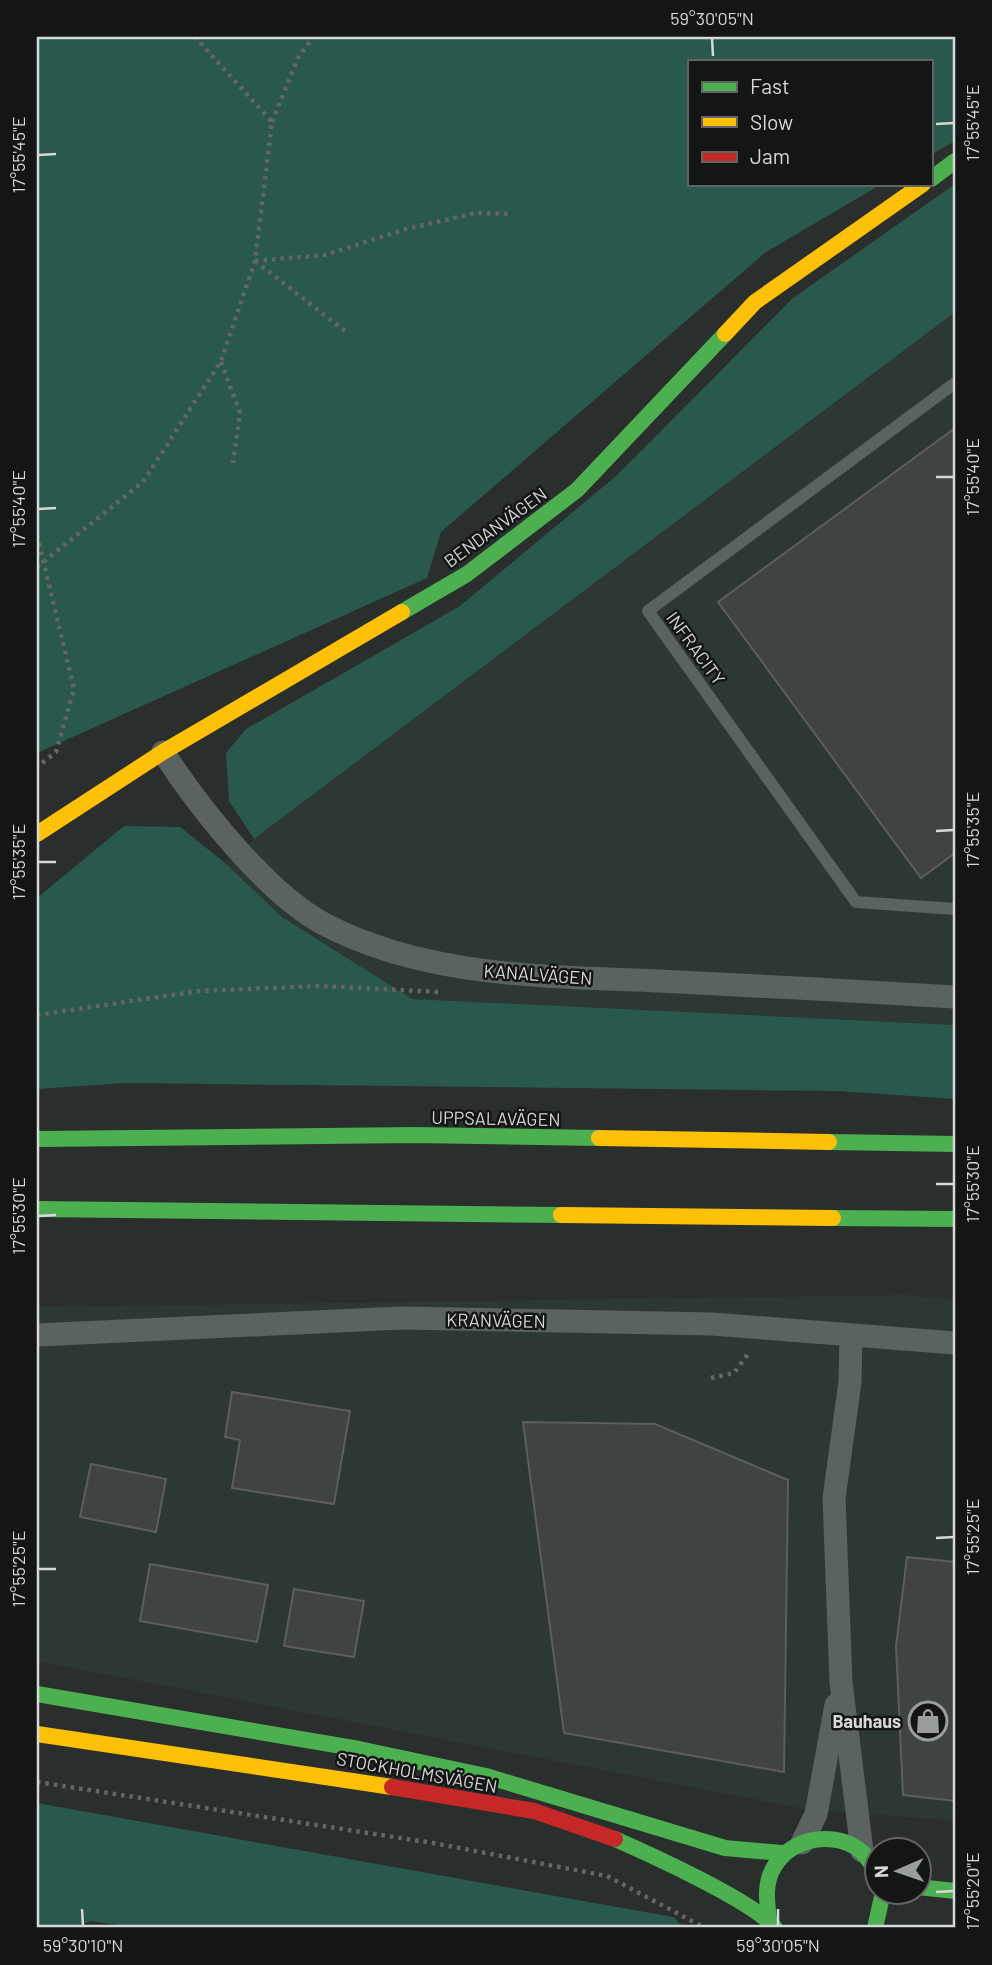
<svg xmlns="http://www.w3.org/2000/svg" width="992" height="1965" viewBox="0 0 992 1965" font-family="Barlow,sans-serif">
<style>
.built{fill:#2d3835}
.green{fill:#29594d}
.building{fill:#3f4341;stroke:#5c5e5d;stroke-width:2}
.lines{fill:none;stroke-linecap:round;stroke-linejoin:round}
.path{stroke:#626766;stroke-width:4.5;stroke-dasharray:3.5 5;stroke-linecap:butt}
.lane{stroke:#5a6360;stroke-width:12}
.street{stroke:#5a6360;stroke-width:23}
.fast{stroke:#4caf50;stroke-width:16}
.slow{stroke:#ffc107;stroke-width:16}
.jam{stroke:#c62828;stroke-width:16}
.ticks{fill:none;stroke:#d5d9d8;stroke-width:2.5}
.labels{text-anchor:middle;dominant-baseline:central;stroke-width:5;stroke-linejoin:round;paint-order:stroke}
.street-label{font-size:18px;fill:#d5d9d8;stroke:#131615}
.poi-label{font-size:18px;font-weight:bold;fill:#d5d9d8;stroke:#131615;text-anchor:end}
.neatline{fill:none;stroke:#d5d9d8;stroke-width:2.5}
.ticks-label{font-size:18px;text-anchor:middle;fill:#d5d9d8}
</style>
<rect width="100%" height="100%" fill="#2a2e2c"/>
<!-- built -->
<g class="built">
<polygon points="955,312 955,1025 412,999 282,917 224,862"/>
<polygon points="907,1295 955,1300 955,1821 805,1809 37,1661 37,1307"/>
</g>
<!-- green -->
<g class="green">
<polygon points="37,37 955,37 955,141 931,155 931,61 689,61 689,184 882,184 766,252 441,532 427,578 37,753"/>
<polygon points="955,184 955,312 254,839 229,801 226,753 246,729 460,606 616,476 793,298"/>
<polygon points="124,826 180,827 224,862 282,917 412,999 955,1025 955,1099 837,1091 125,1083 37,1089 37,898"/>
<polygon points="37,1803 673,1917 685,1928 137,1928 91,1921 72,1928 37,1928"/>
</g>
<!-- building -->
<g class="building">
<polygon points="955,428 955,853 921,878 718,602"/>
<polygon points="232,1392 350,1411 334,1504 232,1488 240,1440 225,1437"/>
<polygon points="523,1422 655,1424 788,1480 784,1772 564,1733"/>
<polygon points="91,1464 166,1479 156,1532 80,1517"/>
<polygon points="907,1557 955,1562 955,1801 903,1795 896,1646"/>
<polygon points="150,1564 268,1585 257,1642 140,1621"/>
<polygon points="294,1589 364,1601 354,1657 284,1646"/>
</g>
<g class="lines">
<!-- path -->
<g class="path">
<polyline points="272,122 298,58 313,37"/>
<polyline points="255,261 325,255 406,229 476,213 508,214"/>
<polyline points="255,261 345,331"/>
<polyline points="221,362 240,413 233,463"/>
<polyline points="37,535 74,689 56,752 37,767"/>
<polyline points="37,567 143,482 221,361 255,261 272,122 195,37"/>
<polyline points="37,1015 199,991 319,986 440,992"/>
<polyline points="711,1378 734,1373 750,1351"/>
<polyline points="37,1782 433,1843 607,1876 705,1928"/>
</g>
<!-- lane -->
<polyline class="lane" points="955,383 648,611 856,902 955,909"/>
<!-- street -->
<g class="street">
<path d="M163 752C198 806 266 893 324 924 427 978 547 976 660 981 758 986 857 991 955 997"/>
<polyline points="37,1335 401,1318 712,1324 955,1343"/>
<polyline points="851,1336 850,1382 834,1498 841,1682 862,1851"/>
<polyline points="802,1843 816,1814 836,1705"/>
</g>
<!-- fast -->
<g class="fast">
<polyline points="931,179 955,161"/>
<polyline points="402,612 467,574 577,490 725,334"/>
<polyline points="37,1139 415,1135 599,1138"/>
<polyline points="829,1142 955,1144"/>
<polyline points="37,1209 561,1215"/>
<polyline points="833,1218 955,1219"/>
<polyline points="37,1694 359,1749 486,1776 725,1848 782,1853"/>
<path d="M615 1839C649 1854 755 1902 775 1928"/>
<polyline points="918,1887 955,1891"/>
<path d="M769 1920C767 1902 764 1883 774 1867 791 1837 837 1829 863 1853 868 1858 872 1866 876 1871"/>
<polyline points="875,1928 883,1892"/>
</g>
<!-- slow -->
<g class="slow">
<polyline points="725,334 755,302 923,184"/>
<polyline points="37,834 163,752 402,612"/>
<polyline points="599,1138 829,1142"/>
<polyline points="561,1215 833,1218"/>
<polyline points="37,1734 392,1787"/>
</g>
<!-- jam -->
<polyline class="jam" points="392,1787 534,1811 615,1839"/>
</g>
<!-- ticks -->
<path class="ticks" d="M712 38 713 56M936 124 954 123M38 155 56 154M936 477H954M38 509 56 508M936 831 954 830M38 862H56M936 1184H954M38 1216 56 1215M936 1538 954 1537M38 1569H56M936 1892 954 1891M82 1909 83 1926M778 1909V1926"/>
<!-- icons -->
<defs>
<symbol id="shop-ring" viewBox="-11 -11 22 22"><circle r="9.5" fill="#131615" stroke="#999d9c" stroke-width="1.5"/><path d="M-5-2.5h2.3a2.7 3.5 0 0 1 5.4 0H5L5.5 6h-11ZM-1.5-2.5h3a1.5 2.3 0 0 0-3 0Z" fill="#999d9c"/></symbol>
</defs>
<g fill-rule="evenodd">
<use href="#shop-ring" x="906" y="1699" width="44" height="44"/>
</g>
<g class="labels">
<!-- street labels -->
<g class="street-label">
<text transform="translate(495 527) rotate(-36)">BENDANVÄGEN</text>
<text transform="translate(696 648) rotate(54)">INFRACITY</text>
<text transform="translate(538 974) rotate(4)">KANALVÄGEN</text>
<text transform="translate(496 1118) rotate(1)">UPPSALAVÄGEN</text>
<text transform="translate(496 1320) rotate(1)">KRANVÄGEN</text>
<text transform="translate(417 1772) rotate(10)">STOCKHOLMSVÄGEN</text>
</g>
<!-- poi labels -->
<g class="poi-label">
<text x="901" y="1721">Bauhaus</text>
</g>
</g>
<!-- border -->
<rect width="992" height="1965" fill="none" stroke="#131615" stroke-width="77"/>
<!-- legend -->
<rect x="688" y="60" width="245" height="126" fill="#131615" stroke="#616463" stroke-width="2"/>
<rect x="702" y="82" width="35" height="10" fill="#4caf50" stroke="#616463" stroke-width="2"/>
<text x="750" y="94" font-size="21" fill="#d5d9d8">Fast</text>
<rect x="702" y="117" width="35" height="10" fill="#ffc107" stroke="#616463" stroke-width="2"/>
<text x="750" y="130" font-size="21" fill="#d5d9d8">Slow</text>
<rect x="702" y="152" width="35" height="10" fill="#c62828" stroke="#616463" stroke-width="2"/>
<text x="750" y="164" font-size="21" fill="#d5d9d8">Jam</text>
<!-- north arrow -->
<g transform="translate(898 1871) rotate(268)"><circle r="33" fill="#131615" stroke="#616463" stroke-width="2"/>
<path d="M0-5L12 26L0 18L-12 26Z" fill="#999d9c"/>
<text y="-10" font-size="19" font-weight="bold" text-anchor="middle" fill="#d5d9d8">N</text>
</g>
<rect x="38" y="38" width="916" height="1888" class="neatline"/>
<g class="ticks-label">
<text x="712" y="25">59°30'05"N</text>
<text transform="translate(973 123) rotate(-90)" y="6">17°55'45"E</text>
<text transform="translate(19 155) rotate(-90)" y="6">17°55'45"E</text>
<text transform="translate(973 477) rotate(-90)" y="6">17°55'40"E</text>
<text transform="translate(19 509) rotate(-90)" y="6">17°55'40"E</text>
<text transform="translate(973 830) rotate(-90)" y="6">17°55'35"E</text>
<text transform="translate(19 862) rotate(-90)" y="6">17°55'35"E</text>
<text transform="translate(973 1184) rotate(-90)" y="6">17°55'30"E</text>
<text transform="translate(19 1216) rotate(-90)" y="6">17°55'30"E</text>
<text transform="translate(973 1537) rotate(-90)" y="6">17°55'25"E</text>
<text transform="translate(19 1569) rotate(-90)" y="6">17°55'25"E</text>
<text transform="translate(973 1891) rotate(-90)" y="6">17°55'20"E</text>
<text x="83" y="1952">59°30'10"N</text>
<text x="778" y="1952">59°30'05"N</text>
</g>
</svg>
